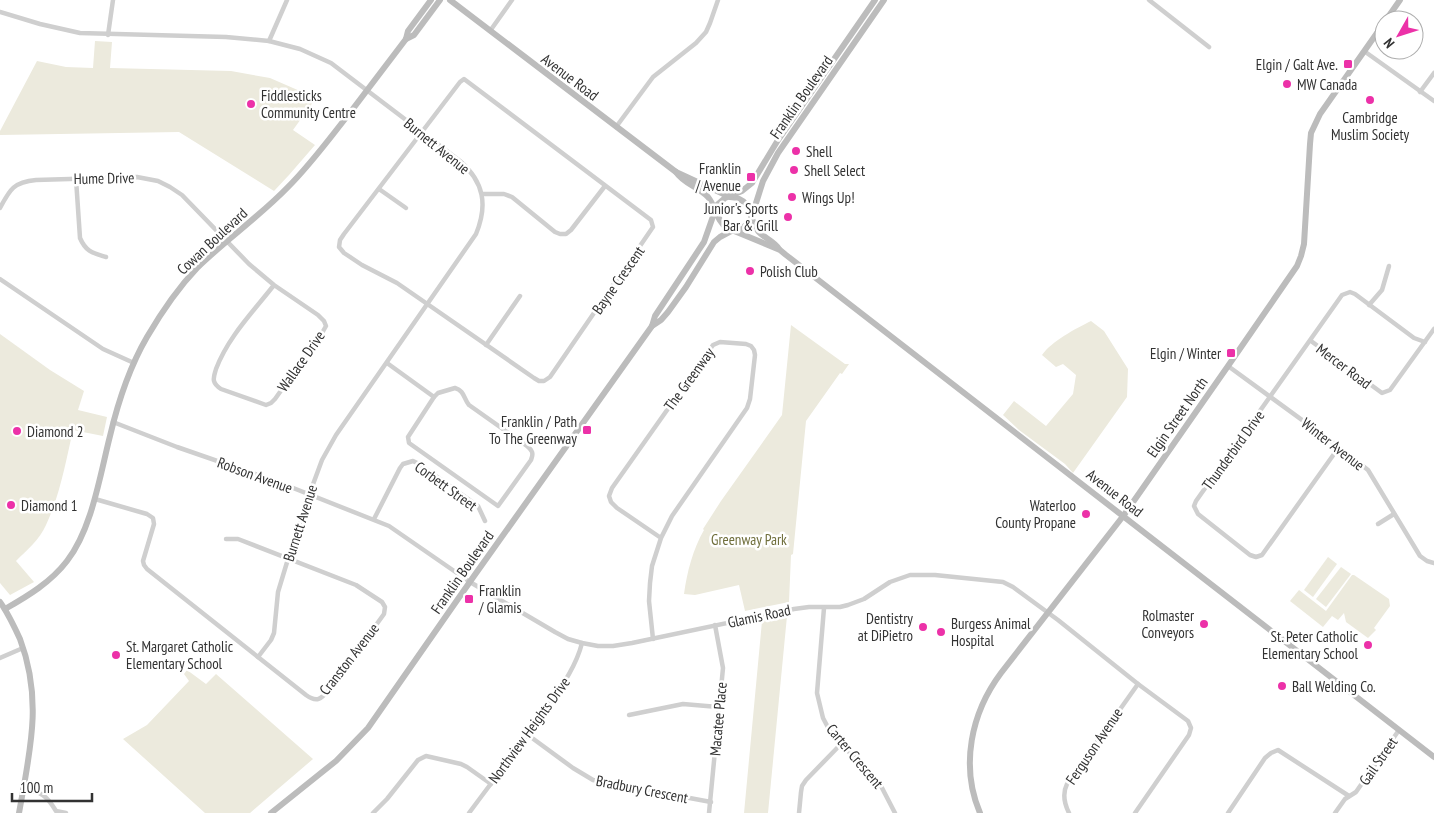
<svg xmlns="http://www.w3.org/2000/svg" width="1434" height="813" viewBox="0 0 1434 813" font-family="'PT Sans Narrow',sans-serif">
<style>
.green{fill:#eceadd}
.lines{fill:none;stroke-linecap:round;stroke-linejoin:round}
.street{stroke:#cfcfcf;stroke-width:4.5}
.secondary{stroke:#bcbcbc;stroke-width:6}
.poi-dot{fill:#ec31a8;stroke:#fff;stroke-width:2}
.labels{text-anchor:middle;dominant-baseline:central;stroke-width:5;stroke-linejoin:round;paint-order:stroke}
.poi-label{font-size:15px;fill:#323232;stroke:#fff;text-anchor:start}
.street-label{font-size:15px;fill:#323232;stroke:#fff}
.park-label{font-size:15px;fill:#706f3c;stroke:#fff}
</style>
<rect width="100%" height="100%" fill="#fff"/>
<!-- green -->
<g class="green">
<polygon points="95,41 112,42 110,68 231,71 270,78 316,98 293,130 315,145 289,175 274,191 179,132 0,135 0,131 37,61 66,67 93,68"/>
<path d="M1091 321 1104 331 1128 369 1127 397 1073 473 1065 464 1019 430 1003 415 1014 401 1046 426 1073 394 1076 375 1063 364 1056 367 1042 355C1052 341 1075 329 1091 321Z"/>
<path d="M791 325 845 364H849L842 374 840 373 806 421 793 554 791 555 789 602 745 611 739 585 695 595 684 594C687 572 693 549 704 530L703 529 721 501 782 415Z"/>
<path d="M0 334 50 370 84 391 78 410 107 417 103 436 73 430C66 461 60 495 46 525 40 539 27 550 16 561L34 582 10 595 0 583Z"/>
<polygon points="1328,557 1337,564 1313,597 1304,590"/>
<polygon points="1341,567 1351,574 1326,607 1316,599"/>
<polygon points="1352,575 1354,575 1389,599 1390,606 1374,628 1376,630 1368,638 1346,622 1344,613 1338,620 1332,616 1323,627 1290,601 1299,590 1326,611"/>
<polygon points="787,616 768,813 744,813 762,621"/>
<polygon points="187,670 206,684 216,674 313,759 250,813 205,813 123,739 147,725 189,681 184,674"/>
</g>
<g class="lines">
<!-- street -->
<g class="street">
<polyline points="1149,0 1209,47"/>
<path d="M0 12 40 24 80 33 226 37 269 41 300 49 331 63 460 161C484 182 488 205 476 234L336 435 322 460 312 487 288 559 278 592 274 633 271 640 258 657"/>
<polyline points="490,31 512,0"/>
<polyline points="108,35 113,0"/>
<polyline points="269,41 287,0"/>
<polyline points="1364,51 1434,101"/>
<polygon points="464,79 651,220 653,227 550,377 544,381 539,381 534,378 397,283 362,265 344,253 339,247 340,240 344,234 460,82"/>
<polyline points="1420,92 1434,73"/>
<polyline points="616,127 653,77 696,43 706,32 710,23 718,0"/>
<path d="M76 179 80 238C86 252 93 253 106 257"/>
<polyline points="379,189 406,208"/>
<polyline points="482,194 504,194 512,197 555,232 560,234 566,234 571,230 605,186"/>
<path d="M0 208C10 189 14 182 36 180L137 177 158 181 170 187 182 195 249 264 274 285 318 315 324 321 326 326 322 333 275 399 271 403 266 405 221 389C218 387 215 385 214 381 213 377 215 373 216 369 228 337 253 312 274 285"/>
<polyline points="0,279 103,349 134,363"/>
<polyline points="1369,305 1382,290 1389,266"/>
<polyline points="1311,341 1382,393 1390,390 1434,329"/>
<polyline points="486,345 520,296"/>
<polyline points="387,363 434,397"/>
<polyline points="1228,366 1339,447 1368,470 1420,556 1427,561 1434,563"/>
<path d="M455 388C465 391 463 398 469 405L527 446C532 450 534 453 531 460L498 506 409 443 408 437 434 397 438 393Z"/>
<polyline points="113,422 177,447 278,482 389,526 470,582 555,632 568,639 582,643 598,646 613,646 632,643 794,609 809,607 840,607 848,605 864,599 890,582 910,575 935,575 1003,582 1013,587 1058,620 1138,684 1188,721 1191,728 1189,735 1135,813"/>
<polyline points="1339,447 1262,555 1256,557 1250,555 1198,514 1194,506 1196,501 1342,295 1350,292 1355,294 1414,338 1425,342"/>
<path d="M95 499 147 514 153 518 154 524 143 561 144 565 147 569 306 695C317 703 321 699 329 690L384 614 385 607 382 602 356 585 238 539H226"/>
<polyline points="374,519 400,468 403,464 413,461 419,464 478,506 485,521"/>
<polyline points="1378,524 1394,514"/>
<polyline points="824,608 817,693 823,718 831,733 841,744 874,777 881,786 895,813"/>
<polyline points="653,639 649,601 650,583 652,566 661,538 672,516 747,408 750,399 755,355 754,350 751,346 746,344 720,342 713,345 612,488 609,496 611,502 617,508 661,538"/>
<polyline points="0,658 23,648"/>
<polyline points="629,715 683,704 718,707"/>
<polyline points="528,735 573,768 593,780 711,802"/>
<path d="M23 789C41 791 47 796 56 811L66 813"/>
<polyline points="373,813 387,799 418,760 426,756 461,764 467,767 491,784"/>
<path d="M469 813C495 778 522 743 547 707 561 687 576 667 582 643"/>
<polyline points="709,813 723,668 715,625"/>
<polyline points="799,813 801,792 802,786 806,780 841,744"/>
<path d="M1069 813C1064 803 1062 794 1067 784L1138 684"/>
<polyline points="1228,813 1265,758 1271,753 1278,750 1349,796"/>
<polyline points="1335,813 1345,799 1356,792 1399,730"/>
</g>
<!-- secondary -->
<g class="secondary">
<path d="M450 0 676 172 730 197C754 199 747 217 758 231 764 238 774 241 779 249"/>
<polyline points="1386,20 1400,0"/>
<polyline points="406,39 414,35 440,0"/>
<path d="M676 172C684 184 699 187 708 197 716 207 716 220 727 228L780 250 786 255 1434 757"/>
<polyline points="652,326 655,316 704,242 717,205 725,198 742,191 752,183 778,140 875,0"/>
<path d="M0 602C8 613 14 626 20 639 43 700 30 751 19 813"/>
<path d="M5 609C28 596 51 582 67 561 92 529 100 475 110 436 118 402 129 368 147 337 161 313 178 288 198 267 227 239 260 216 288 187 311 164 329 139 349 114 368 89 387 64 406 39L408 31 431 0"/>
<polyline points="271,813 336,761 368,728 474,576 642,340 652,326 661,320 668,312 686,287 714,242 720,237 733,230 742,228 750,222 763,181 778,153 884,0"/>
<path d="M980 813C960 766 971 713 1001 673L1124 515 1228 366 1297 266 1301 256 1304 244 1310 144 1311 133 1320 114 1384 23"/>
</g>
</g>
<!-- markers -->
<g class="poi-dot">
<rect x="1343" y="59" width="10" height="10" rx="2.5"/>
<circle cx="1287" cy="84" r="5"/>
<circle cx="1370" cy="100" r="5"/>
<circle cx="251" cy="104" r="5"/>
<circle cx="796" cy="151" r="5"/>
<circle cx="794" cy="170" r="5"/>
<rect x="746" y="172" width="10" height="10" rx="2.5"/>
<circle cx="792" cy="197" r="5"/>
<circle cx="788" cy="217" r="5"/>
<circle cx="750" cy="271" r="5"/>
<rect x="1226" y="348" width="10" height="10" rx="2.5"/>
<rect x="582" y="425" width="10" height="10" rx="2.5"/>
<circle cx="17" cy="431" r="5"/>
<circle cx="11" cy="505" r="5"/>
<circle cx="1086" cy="514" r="5"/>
<rect x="464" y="594" width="10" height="10" rx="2.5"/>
<circle cx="1204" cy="624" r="5"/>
<circle cx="923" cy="627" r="5"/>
<circle cx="941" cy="632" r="5"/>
<circle cx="1368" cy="645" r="5"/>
<circle cx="116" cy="655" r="5"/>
<circle cx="1282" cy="686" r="5"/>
</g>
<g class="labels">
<!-- poi labels -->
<g class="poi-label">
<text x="1338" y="64" text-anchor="end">Elgin / Galt Ave.</text>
<text x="1297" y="84">MW Canada</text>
<text x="261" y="95">Fiddlesticks<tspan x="261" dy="17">Community Centre</tspan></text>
<text x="1370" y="117" text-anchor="middle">Cambridge<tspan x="1370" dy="17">Muslim Society</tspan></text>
<text x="806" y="151">Shell</text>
<text x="741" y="168" text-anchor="end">Franklin<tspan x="741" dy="17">/ Avenue</tspan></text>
<text x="804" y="170">Shell Select</text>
<text x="802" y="197">Wings Up!</text>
<text x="778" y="208" text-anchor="end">Junior's Sports<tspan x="778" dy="17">Bar &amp; Grill</tspan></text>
<text x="760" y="271">Polish Club</text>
<text x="1221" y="353" text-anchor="end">Elgin / Winter</text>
<text x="577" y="421" text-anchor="end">Franklin / Path<tspan x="577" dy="17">To The Greenway</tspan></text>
<text x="27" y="431">Diamond 2</text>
<text x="21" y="505">Diamond 1</text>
<text x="1076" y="505" text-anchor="end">Waterloo<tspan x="1076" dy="17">County Propane</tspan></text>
<text x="479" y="590">Franklin<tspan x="479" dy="17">/ Glamis</tspan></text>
<text x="1194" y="615" text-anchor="end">Rolmaster<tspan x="1194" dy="17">Conveyors</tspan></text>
<text x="913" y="618" text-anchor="end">Dentistry<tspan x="913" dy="17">at DiPietro</tspan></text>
<text x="951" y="623">Burgess Animal<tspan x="951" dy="17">Hospital</tspan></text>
<text x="1358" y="636" text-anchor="end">St. Peter Catholic<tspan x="1358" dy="17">Elementary School</tspan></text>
<text x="126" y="646">St. Margaret Catholic<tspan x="126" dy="17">Elementary School</tspan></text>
<text x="1292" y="686">Ball Welding Co.</text>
</g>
<!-- street labels -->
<g class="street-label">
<text transform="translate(570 77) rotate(37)">Avenue Road</text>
<text transform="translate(801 97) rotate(-55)">Franklin Boulevard</text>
<text transform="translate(437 146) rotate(39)">Burnett Avenue</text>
<text transform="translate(104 178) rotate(-1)">Hume Drive</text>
<text transform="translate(212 241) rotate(-43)">Cowan Boulevard</text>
<text transform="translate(618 280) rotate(-55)">Bayne Crescent</text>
<text transform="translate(301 361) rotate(-55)">Wallace Drive</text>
<text transform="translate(1344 366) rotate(37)">Mercer Road</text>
<text transform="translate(689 379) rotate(-54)">The Greenway</text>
<text transform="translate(1177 417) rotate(-55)">Elgin Street North</text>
<text transform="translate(1333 444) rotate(38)">Winter Avenue</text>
<text transform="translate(1233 450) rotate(-54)">Thunderbird Drive</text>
<text transform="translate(255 475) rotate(20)">Robson Avenue</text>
<text transform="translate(446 486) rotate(36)">Corbett Street</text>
<text transform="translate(1115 493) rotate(38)">Avenue Road</text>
<text transform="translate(300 523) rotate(-72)">Burnett Avenue</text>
<text transform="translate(462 572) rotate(-55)">Franklin Boulevard</text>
<text transform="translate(759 616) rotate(-12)">Glamis Road</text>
<text transform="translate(349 659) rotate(-52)">Cranston Avenue</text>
<text transform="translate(718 719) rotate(-85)">Macatee Place</text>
<text transform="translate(529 730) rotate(-54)">Northview Heights Drive</text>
<text transform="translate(1094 746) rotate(-56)">Ferguson Avenue</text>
<text transform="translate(855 756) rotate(50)">Carter Crescent</text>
<text transform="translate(1378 761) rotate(-55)">Gail Street</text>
<text transform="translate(642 789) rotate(11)">Bradbury Crescent</text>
</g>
<!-- park labels -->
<g class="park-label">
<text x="749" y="539">Greenway Park</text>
</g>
</g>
<!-- north arrow -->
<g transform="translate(1399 35) rotate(231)"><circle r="24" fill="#ffffff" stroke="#adadad"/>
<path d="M0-4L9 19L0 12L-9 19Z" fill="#ec31a8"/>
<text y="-8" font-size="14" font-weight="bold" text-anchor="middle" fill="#323232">N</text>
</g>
<!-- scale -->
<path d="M12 793v8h80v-8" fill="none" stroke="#323232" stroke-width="2.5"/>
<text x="20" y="793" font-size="15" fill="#323232" stroke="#ffffff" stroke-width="4" paint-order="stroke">100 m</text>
</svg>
